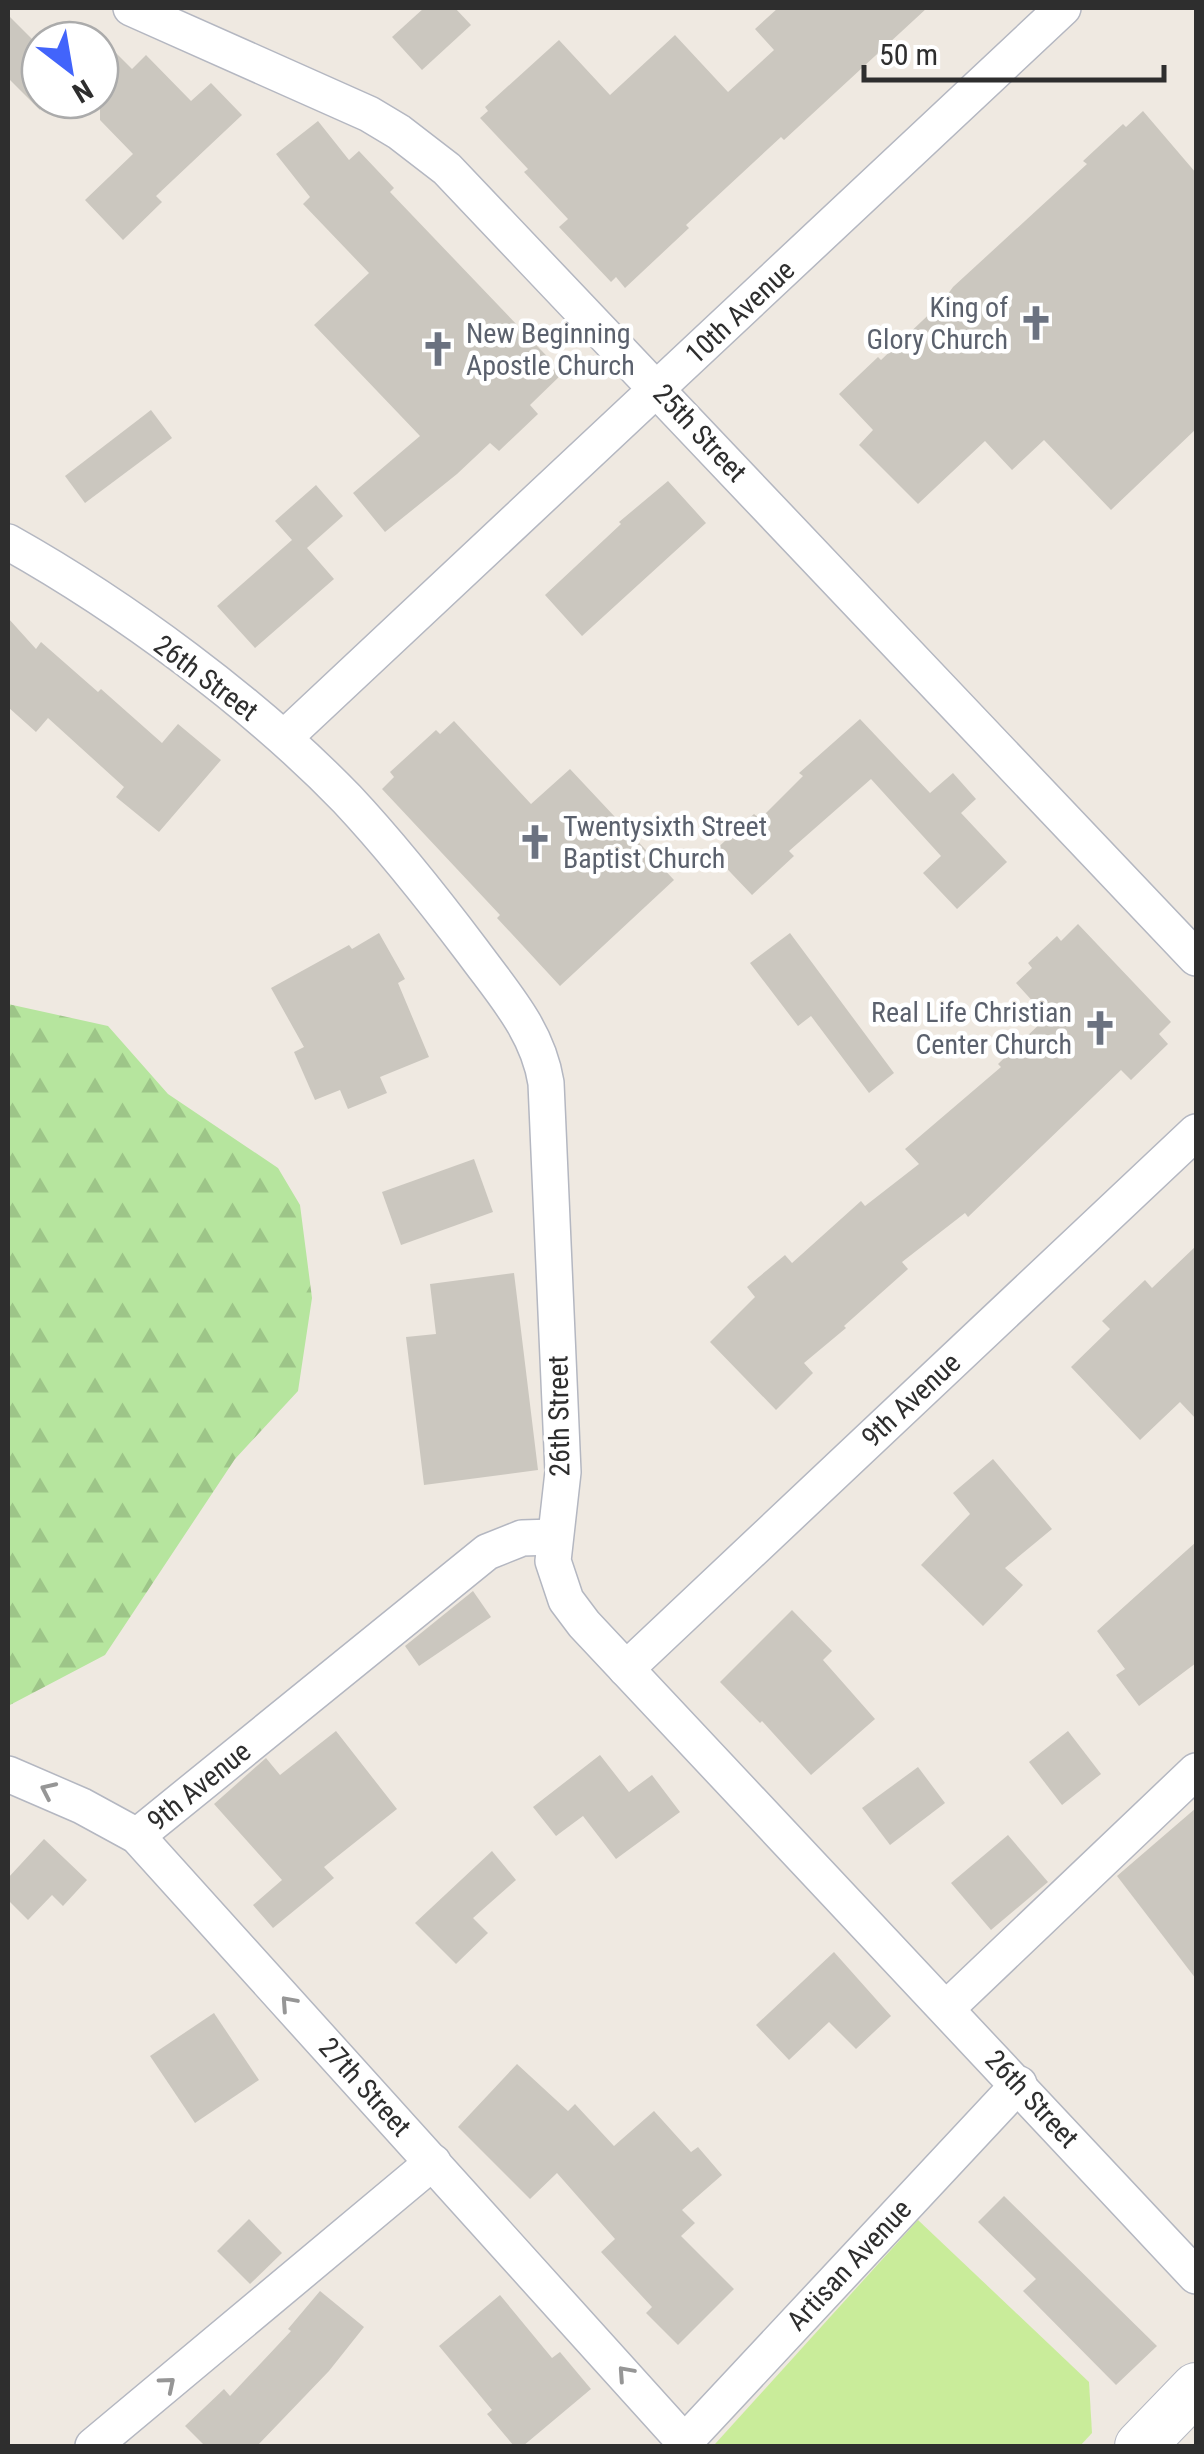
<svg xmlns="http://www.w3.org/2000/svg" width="1204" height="2454" viewBox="0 0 1204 2454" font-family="'Roboto Condensed',sans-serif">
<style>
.forest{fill:url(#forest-firs)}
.pitch{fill:#c9ec9a}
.building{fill:#cbc7bf}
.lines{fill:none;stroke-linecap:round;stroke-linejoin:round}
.street-casing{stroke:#b4b7c1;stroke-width:38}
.secondary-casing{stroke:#b4b7c1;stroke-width:52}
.street{stroke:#fff;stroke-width:35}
.secondary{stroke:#fff;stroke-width:50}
.oneway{stroke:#969696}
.labels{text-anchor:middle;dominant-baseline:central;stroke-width:9;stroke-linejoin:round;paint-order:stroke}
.worship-label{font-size:28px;fill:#5b616d;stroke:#fff;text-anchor:end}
.street-label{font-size:28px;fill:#2e2e2e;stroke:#fff}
</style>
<defs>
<pattern id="forest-firs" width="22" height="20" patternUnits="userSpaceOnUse" patternTransform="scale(2.5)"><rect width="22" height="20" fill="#b6e59e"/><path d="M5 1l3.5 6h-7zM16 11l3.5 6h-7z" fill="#9dc588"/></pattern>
</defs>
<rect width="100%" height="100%" fill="#efe9e1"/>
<!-- forest -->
<polygon class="forest" points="8,1004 108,1026 168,1094 278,1168 300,1205 312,1298 298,1391 235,1459 105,1655 8,1706"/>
<!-- pitch -->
<polygon class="pitch" points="918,2220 1089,2382 1092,2433 1080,2446 717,2446 715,2444"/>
<!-- building -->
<g class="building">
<polygon points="424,8 455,8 471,25 422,70 392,37"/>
<polygon points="778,8 927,8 784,140 781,137 686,225 689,228 625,288 616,277 611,282 559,227 568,219 524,172 528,169 480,118 488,111 485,107 559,40 610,95 675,35 728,92 774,50 755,29"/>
<polygon points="8,15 40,47 40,110 8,78"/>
<polygon points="100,37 132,69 146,55 191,101 211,83 242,115 156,196 162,202 123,240 85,200 133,154 100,120"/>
<polygon points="1143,111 1196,173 1196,429 1111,510 1044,440 1012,470 985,441 918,504 859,445 873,430 839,394 878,357 881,360 942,302 953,287 1087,164 1083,161 1123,124 1126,127"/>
<polygon points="318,121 349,160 359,151 394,188 390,192 563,373 530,405 538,414 499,451 490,443 457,474 385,532 353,493 420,436 314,325 369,273 303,204 310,197 276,154"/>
<polygon points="151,410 172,438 85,503 65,476"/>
<polygon points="668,481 706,523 582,636 545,595 621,524 619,522"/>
<polygon points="316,485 343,516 307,548 334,579 255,648 217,606 292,540 275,521"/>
<polygon points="8,618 36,649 41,642 98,692 101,689 162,743 178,724 221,760 159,832 116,797 124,787 48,718 36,732 8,707"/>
<polygon points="860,719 930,793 953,773 976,799 961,813 1007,862 957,909 923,873 941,856 871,779 789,851 794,856 752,895 712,853 754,814 760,819 803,776 799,773"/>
<polygon points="454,721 531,804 570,769 674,880 560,986 497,918 500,915 382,789 394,777 390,772 436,730 440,734"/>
<polygon points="1078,924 1171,1022 1159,1034 1168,1044 1131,1080 1121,1070 968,1217 965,1213 902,1262 908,1269 844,1326 846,1328 804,1363 813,1373 776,1410 710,1342 755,1297 747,1287 785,1255 792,1263 861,1201 865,1206 919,1164 905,1149 1001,1067 998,1064 1047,1017 1016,983 1032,968 1028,963 1057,936 1061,941"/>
<polygon points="379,933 405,979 398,983 429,1057 380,1077 387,1093 348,1109 340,1090 315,1100 294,1052 304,1047 271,988 349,945 352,949"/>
<polygon points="790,933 894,1073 869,1093 811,1016 798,1026 750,963"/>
<polygon points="474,1159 493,1212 401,1245 382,1192"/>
<polygon points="1196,1246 1196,1419 1180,1402 1140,1440 1071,1367 1110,1329 1102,1321 1145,1280 1152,1288"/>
<polygon points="514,1273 538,1470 424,1485 406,1337 436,1334 430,1284"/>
<polygon points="993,1459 1052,1529 1005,1568 1023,1585 983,1626 921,1565 970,1514 953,1493"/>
<polygon points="1196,1542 1196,1663 1139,1706 1116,1675 1125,1669 1097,1631"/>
<polygon points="473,1591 491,1617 419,1666 405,1646"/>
<polygon points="792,1610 832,1651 823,1660 875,1719 811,1775 762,1721 760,1723 720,1682"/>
<polygon points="336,1731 397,1809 324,1867 334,1878 273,1928 253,1905 282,1880 214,1804 266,1758 280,1775"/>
<polygon points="1068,1731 1101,1774 1062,1805 1029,1762"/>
<polygon points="600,1755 629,1792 652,1775 680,1812 616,1859 583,1816 556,1836 533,1807"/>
<polygon points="918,1767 945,1803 890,1845 862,1808"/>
<polygon points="1196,1808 1196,1979 1117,1876"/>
<polygon points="1008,1835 1048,1882 991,1930 951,1883"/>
<polygon points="44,1839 87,1880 63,1906 52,1895 28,1920 8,1900 8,1878"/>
<polygon points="492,1851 516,1880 473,1918 488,1933 456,1964 415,1923"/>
<polygon points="834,1952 891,2016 856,2049 829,2022 789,2060 756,2025"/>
<polygon points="214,2013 259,2080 195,2123 150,2056"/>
<polygon points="517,2064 568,2111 575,2104 614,2146 654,2111 691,2152 698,2147 722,2175 682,2210 695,2223 681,2236 734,2289 678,2345 646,2313 652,2307 601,2252 615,2239 557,2173 530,2199 458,2127"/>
<polygon points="1004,2196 1157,2346 1116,2385 1023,2291 1036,2279 978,2222"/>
<polygon points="249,2219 282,2253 250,2284 217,2251"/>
<polygon points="320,2291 364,2327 329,2371 257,2446 205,2446 185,2426 224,2389 230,2396 291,2331 288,2329"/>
<polygon points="500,2295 552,2358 560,2352 591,2389 523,2446 514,2446 487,2414 492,2410 439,2346"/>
</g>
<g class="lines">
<defs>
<g id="street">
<polyline points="131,8 369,114 399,132 447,169 1196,958"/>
<path d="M8 542C124 607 254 703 347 799 392 847 433 899 473 952 503 993 538 1031 546 1083L563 1472 553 1561 566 1600 584 1624 1196 2276"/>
<polyline points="284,738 1063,8"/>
<polyline points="626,1669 1196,1132"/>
<polyline points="8,1774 82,1806 137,1836 688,2446"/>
<polyline points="137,1836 487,1552 522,1538 553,1537"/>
<polyline points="947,2008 1196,1771"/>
<polyline points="93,2446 433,2162"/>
<polyline points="681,2446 1019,2084"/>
</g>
<polyline id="secondary" points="1140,2446 1196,2388"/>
</defs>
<!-- street casing -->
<use href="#street" class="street-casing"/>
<!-- secondary casing -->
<use href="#secondary" class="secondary-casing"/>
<!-- street -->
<use href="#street" class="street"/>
<!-- secondary -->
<use href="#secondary" class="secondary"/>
</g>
<!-- one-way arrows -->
<defs><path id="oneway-chevron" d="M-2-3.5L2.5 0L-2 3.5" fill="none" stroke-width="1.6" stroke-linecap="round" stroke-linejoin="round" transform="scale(2.5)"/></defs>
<g class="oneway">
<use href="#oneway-chevron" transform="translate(48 1790) rotate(-155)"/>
<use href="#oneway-chevron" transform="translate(288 2003) rotate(-132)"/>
<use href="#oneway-chevron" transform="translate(625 2373) rotate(-132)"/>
<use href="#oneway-chevron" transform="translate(168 2384) rotate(-40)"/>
</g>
<!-- icons -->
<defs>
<symbol id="church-bare" viewBox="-9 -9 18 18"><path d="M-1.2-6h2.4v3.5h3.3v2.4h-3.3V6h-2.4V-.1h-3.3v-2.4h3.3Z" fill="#6b7280" stroke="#fff" stroke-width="2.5" paint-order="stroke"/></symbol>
</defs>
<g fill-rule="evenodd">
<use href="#church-bare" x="1011" y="298" width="50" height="50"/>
<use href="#church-bare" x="413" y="324" width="50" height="50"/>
<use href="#church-bare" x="510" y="817" width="50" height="50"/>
<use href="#church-bare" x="1075" y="1003" width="50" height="50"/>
</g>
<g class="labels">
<!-- worship labels -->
<g class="worship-label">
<text x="1008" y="307">King of<tspan x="1008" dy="32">Glory Church</tspan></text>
<text x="466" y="333" text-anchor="start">New Beginning<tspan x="466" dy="32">Apostle Church</tspan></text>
<text x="563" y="826" text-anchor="start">Twentysixth Street<tspan x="563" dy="32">Baptist Church</tspan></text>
<text x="1072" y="1012">Real Life Christian<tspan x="1072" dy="32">Center Church</tspan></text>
</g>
<!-- street labels -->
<g class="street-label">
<text transform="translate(740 312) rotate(-43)">10th Avenue</text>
<text transform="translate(700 433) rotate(47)">25th Street</text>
<text transform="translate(206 678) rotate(37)">26th Street</text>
<text transform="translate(911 1400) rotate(-43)">9th Avenue</text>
<text transform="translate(559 1416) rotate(-91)">26th Street</text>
<text transform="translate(199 1786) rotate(-39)">9th Avenue</text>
<text transform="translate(365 2087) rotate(48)">27th Street</text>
<text transform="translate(1032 2099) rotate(47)">26th Street</text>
<text transform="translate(849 2265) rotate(-47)">Artisan Avenue</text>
</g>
</g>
<!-- border -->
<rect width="1204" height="2454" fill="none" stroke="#2e2e2e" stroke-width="20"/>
<!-- north arrow -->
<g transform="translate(70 70) rotate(149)"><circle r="48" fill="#ffffff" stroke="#ababab" stroke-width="2.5"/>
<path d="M0-8L18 38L0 25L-18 38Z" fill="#4264fb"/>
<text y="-15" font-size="28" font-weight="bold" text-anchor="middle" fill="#2e2e2e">N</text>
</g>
<!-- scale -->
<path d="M864 65v15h300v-15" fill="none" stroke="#2e2e2e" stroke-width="5"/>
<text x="879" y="65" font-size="30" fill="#2e2e2e" stroke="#ffffff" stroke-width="8" paint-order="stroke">50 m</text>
</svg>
